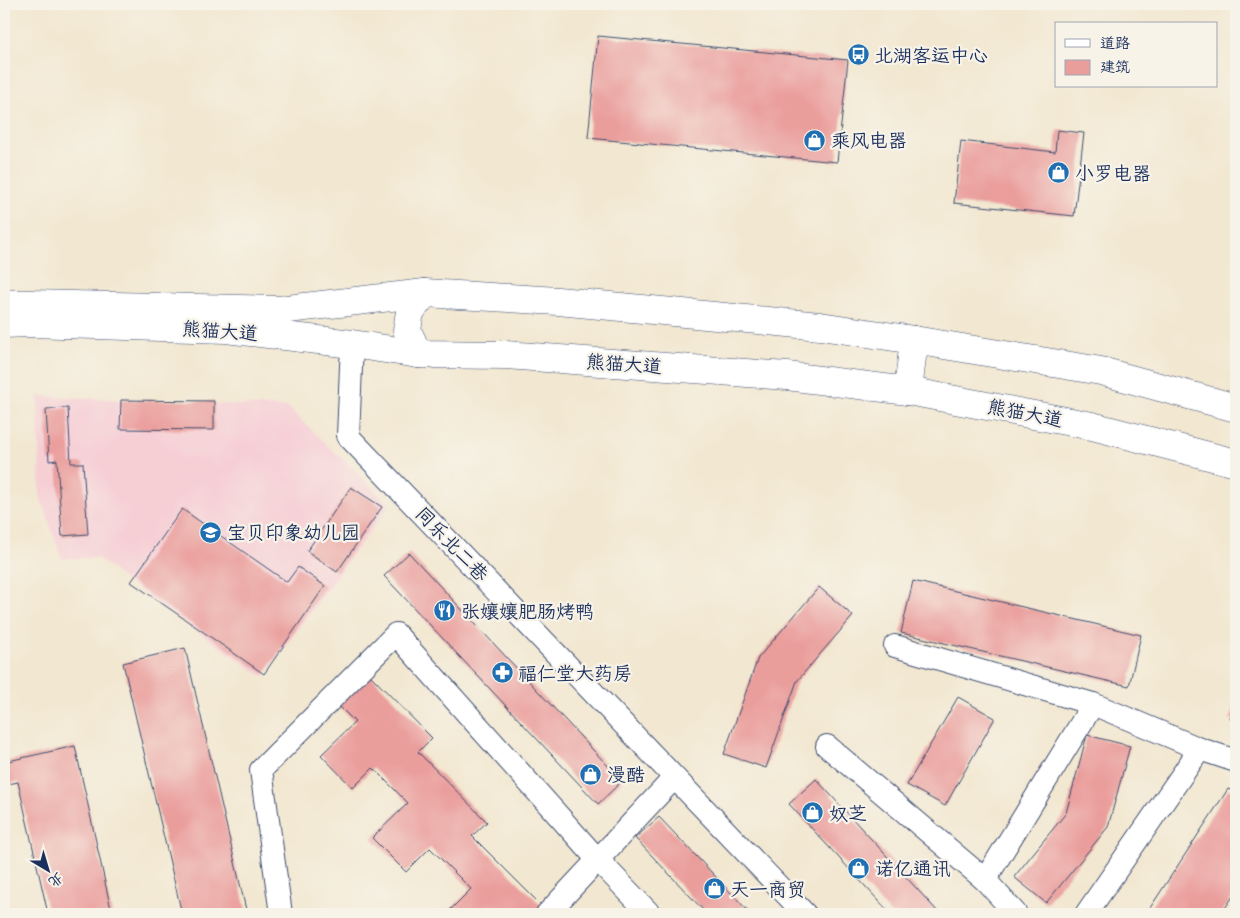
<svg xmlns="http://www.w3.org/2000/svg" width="1240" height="918" viewBox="0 0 1240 918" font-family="Itim,'LXGW WenKai TC',sans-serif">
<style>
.built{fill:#f6cfd5}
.building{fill:#ea9e9c}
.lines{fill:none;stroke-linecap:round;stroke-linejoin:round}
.street-casing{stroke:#3b4b6f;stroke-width:24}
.secondary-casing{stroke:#3b4b6f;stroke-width:29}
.street{stroke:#fff;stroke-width:22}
.secondary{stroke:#fff;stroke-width:28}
.labels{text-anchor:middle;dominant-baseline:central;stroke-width:4.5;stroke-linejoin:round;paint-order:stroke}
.poi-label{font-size:19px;fill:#1b2f5e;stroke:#f7f3e8;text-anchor:start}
.street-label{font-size:19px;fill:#1b2f5e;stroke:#f7f3e8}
</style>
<rect width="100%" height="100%" fill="#f7f3e8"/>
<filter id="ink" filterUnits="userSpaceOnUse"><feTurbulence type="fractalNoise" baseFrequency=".02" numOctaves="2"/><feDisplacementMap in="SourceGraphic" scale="10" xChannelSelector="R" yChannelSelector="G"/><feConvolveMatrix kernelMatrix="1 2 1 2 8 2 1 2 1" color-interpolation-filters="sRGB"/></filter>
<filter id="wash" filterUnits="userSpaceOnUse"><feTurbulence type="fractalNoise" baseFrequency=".0096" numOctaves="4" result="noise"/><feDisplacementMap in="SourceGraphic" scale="20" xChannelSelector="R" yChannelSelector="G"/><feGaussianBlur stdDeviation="1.12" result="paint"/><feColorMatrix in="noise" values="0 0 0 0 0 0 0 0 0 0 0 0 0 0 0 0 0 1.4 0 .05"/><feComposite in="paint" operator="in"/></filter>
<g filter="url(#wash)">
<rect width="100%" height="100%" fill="#f2e7d0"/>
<!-- built -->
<polygon class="built" points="38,396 287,407 349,465 389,505 263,677 127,582 98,558 62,559 40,496"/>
<g id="blocks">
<!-- building -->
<g class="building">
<polygon points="598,36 848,60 837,162 588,138"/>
<polygon points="1057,130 1084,133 1074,216 954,203 961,141 1055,152"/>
<polygon points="121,400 214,401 214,430 120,429"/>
<polygon points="68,408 71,463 83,463 88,534 62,536 57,460 49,461 46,409"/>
<polygon points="351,487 382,507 337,572 307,551"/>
<polygon points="182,509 287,582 298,567 325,586 264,674 131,582"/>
<polygon points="409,553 622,781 598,804 384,576"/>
<polygon points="913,581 1141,635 1129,686 901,633"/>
<polygon points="819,587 853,616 797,681 766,768 724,754 758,658"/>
<polygon points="185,648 247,914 182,914 123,663"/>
<polygon points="368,673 432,738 418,752 487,822 472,836 546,910 542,914 446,914 471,889 430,848 406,872 372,838 408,803 373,768 353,788 321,755 355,722 337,704"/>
<polygon points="958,697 995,718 945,806 907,785"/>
<polygon points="1236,705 1236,721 1230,719"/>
<polygon points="1087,735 1130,746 1108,827 1046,903 1014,877 1066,813"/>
<polygon points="75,746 112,914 48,914 18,782 4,785 4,762"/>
<polygon points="816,779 940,914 891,914 789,804"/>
<polygon points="1228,789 1236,792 1236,892 1221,914 1146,914"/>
<polygon points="659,817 751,914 707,914 635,838"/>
</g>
</g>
</g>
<g filter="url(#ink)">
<use href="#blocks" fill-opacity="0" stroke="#3b4b6f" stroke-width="1"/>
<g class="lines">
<defs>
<g id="street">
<polyline points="352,344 348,436 805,914"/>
<polyline points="895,646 1093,704"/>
<polyline points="827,746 985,880"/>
<polyline points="281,914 261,770 396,634 598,860 650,914"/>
<polyline points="547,914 674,778"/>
<polyline points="1016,914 985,880 1093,704 1200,749"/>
<polyline points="1086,914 1200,749 1236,761"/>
</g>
<g id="secondary">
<polyline points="4,304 31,304 279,310 425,293 558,301 820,326 914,340 1101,371 1236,408"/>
<polyline points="4,324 29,323 226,329 352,344 418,354 506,355 787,376 908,391 1092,426 1236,463"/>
<polyline points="418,354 407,330 410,312 425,293"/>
<polyline points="908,391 914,340"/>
</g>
</defs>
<!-- street casing -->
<use href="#street" class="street-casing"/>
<!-- secondary casing -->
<use href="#secondary" class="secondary-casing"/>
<!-- street -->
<use href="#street" class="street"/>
<!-- secondary -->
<use href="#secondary" class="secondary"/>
</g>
</g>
<!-- icons -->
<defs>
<symbol id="bus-disc" viewBox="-11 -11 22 22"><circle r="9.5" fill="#1f6fb2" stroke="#f7f3e8"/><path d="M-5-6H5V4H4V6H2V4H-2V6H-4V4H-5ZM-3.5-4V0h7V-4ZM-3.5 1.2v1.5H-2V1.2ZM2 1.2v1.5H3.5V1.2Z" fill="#fff"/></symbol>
<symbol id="shop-disc" viewBox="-11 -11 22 22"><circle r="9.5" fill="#1f6fb2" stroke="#f7f3e8"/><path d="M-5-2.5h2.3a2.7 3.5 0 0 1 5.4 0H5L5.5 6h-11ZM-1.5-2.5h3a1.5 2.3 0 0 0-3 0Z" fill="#fff"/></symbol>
<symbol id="school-disc" viewBox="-11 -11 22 22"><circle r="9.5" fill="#1f6fb2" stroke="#f7f3e8"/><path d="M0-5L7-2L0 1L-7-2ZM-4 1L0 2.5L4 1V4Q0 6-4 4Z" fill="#fff"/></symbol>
<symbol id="restaurant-disc" viewBox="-11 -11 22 22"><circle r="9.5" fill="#1f6fb2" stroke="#f7f3e8"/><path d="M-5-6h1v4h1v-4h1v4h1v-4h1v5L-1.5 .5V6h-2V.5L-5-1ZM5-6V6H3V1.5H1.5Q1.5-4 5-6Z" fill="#fff"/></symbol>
<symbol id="pharmacy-disc" viewBox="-11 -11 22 22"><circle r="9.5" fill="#1f6fb2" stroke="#f7f3e8"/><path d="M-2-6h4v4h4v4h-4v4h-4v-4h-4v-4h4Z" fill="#fff"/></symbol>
</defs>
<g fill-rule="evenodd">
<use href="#bus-disc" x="846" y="42" width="25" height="25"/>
<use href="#shop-disc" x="802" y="128" width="25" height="25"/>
<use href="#shop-disc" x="1046" y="160" width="25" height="25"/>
<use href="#school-disc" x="198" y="520" width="25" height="25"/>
<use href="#restaurant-disc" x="432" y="598" width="25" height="25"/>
<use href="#pharmacy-disc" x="490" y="660" width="25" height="25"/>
<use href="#shop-disc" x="578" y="762" width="25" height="25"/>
<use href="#shop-disc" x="800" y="800" width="25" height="25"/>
<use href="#shop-disc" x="846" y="856" width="25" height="25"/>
<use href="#shop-disc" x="702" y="876" width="25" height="25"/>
</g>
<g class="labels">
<!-- poi labels -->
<g class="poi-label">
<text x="874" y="55">北湖客运中心</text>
<text x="831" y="140">乘风电器</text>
<text x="1075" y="173">小罗电器</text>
<text x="227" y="532">宝贝印象幼儿园</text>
<text x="461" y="611">张孃孃肥肠烤鸭</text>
<text x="518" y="673">福仁堂大药房</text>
<text x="607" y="774">漫酷</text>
<text x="829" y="813">奴芝</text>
<text x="875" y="868">诺亿通讯</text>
<text x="730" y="889">天一商贸</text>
</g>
<!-- street labels -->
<g class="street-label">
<text transform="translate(220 331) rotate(4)">熊猫大道</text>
<text transform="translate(624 364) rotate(4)">熊猫大道</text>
<text transform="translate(1025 413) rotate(11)">熊猫大道</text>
<text transform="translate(452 544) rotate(46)">同乐北二巷</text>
</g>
</g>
<!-- margin -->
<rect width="1240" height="918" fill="none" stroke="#f7f3e8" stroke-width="20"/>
<!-- legend -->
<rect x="1055" y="22" width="162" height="65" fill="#f7f3e8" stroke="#9fa5b1"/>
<rect x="1065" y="39" width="25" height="8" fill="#ffffff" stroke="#9fa5b1"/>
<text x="1100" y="48" font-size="15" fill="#1b2f5e">道路</text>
<rect x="1065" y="60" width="25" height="15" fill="#ea9e9c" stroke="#9fa5b1"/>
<text x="1100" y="72" font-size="15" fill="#1b2f5e">建筑</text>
<!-- north arrow -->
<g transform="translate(48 870) rotate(142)" stroke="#f7f3e8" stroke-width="4" paint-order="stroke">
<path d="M0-4L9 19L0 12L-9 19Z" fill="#1b2f5e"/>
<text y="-8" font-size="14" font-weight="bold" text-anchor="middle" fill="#1b2f5e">北</text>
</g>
</svg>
